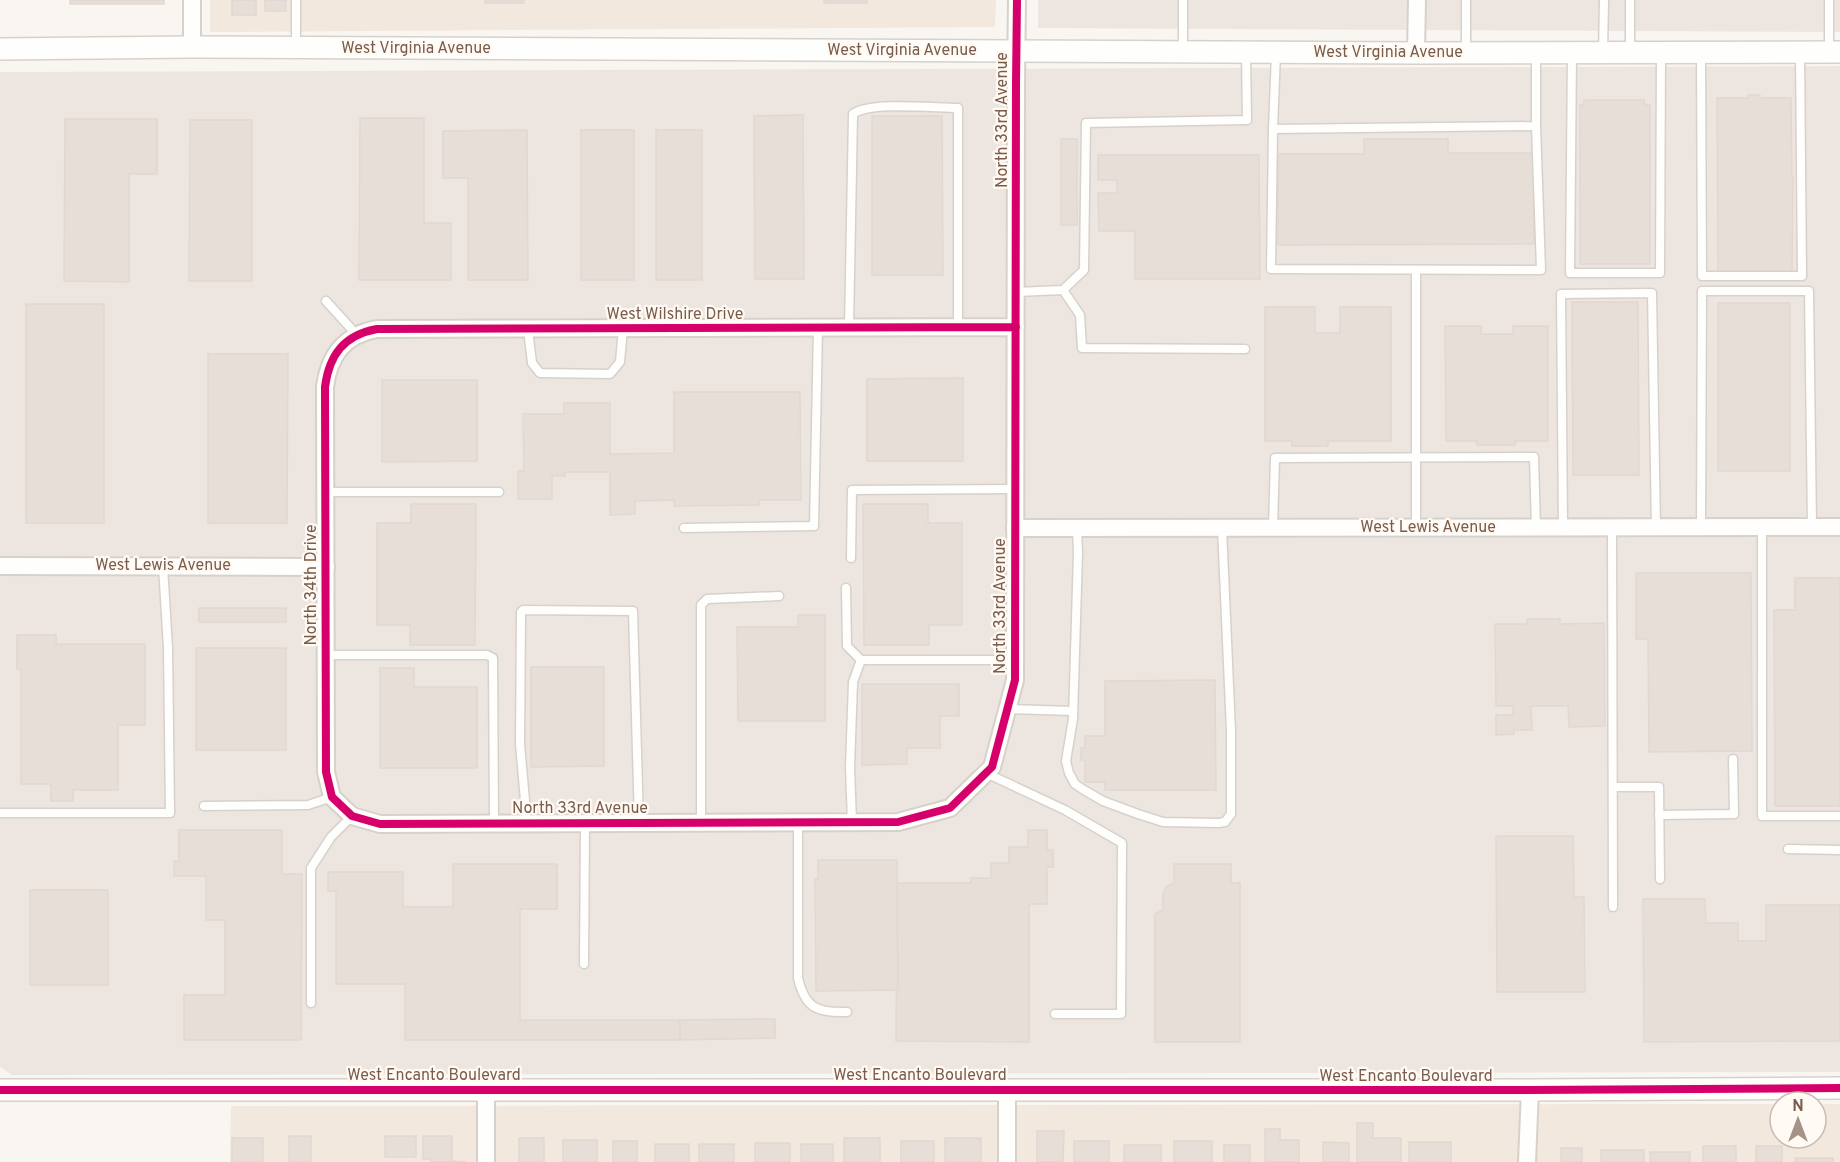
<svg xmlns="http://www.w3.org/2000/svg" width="1840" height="1162" viewBox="0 0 1840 1162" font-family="Overpass,sans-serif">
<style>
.residential{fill:#f2e8de}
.industrial{fill:#ede5e0}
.building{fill:#e6ded7;stroke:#e2d8d2;stroke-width:1.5}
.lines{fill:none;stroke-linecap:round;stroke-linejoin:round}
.service-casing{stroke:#d7d1cb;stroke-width:11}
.minor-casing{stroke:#d7d1cb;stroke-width:20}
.tertiary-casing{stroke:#d7d1cb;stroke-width:24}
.service{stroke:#fefefd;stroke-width:8}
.minor{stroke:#fefefd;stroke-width:16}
.tertiary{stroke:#fefefd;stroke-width:21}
.cycleway-casing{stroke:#fffaf3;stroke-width:11}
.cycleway{stroke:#d6006c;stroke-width:8}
.labels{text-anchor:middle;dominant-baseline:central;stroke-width:4.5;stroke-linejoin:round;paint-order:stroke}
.street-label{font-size:16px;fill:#7a5c4d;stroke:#fffaf3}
</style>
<rect width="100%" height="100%" fill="#f9f5f0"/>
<!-- residential -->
<g class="residential">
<polygon points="210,0 996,0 995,27 210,32"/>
<polygon points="1780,1104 1780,1138 1816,1138 1816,1104 1840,1104 1840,1162 230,1162 231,1106"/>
</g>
<!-- industrial -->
<g class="industrial">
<polygon points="1038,0 1840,0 1840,32 1038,28"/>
<polygon points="1840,66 1840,1072 12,1075 0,1067 0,72"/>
</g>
<!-- building -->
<g class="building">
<rect x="70" y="0" width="94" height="4"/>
<rect x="232" y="0" width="24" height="15"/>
<rect x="265" y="0" width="21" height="11"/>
<rect x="485" y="0" width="39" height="3"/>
<rect x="824" y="0" width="43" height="3"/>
<polygon points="1748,95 1760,95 1760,98 1791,98 1792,177 1793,177 1792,272 1718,272 1717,98 1748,98"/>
<polygon points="1584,100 1644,100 1644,105 1650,105 1650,264 1580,264 1580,105 1584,105"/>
<polygon points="803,115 804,279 755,279 754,116"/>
<polygon points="872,116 942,116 943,275 872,275"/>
<polygon points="360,118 424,118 424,223 451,223 451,280 359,280"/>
<polygon points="65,119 157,119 157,174 129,174 129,282 64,281"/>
<polygon points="190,120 252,120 252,281 189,281"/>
<polygon points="527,130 528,280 468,280 468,178 443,178 443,131"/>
<rect x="581" y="130" width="53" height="150"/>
<rect x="656" y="130" width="46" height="150"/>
<rect x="1061" y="139" width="16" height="86"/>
<polygon points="1364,139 1448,139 1448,153 1534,153 1534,244 1278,245 1278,154 1364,154"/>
<polygon points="1098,155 1259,155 1260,279 1135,279 1135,231 1099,231 1098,193 1117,193 1117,180 1098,180"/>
<polygon points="1572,302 1638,302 1639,475 1573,475"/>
<rect x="1718" y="303" width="72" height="168"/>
<rect x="26" y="304" width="78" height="219"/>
<polygon points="1265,307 1315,307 1315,333 1340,333 1340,307 1391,307 1391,441 1328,441 1328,446 1292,446 1292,441 1265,441"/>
<polygon points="1445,326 1481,326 1481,334 1513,334 1513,326 1548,326 1548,441 1515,441 1515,445 1477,445 1477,441 1446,441"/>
<polygon points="208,354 288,354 287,523 208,523"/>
<polygon points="963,378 963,461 867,461 867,379"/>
<polygon points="382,380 477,380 477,461 382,462"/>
<polygon points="674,392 800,392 801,500 759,500 759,505 674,506 674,500 635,501 635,514 610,515 610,472 565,472 565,476 552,476 552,499 518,499 518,471 524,471 523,414 564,414 564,403 610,403 610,454 674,453"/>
<polygon points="411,504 476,504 475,645 410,645 410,625 377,625 377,523 411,523"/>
<polygon points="863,504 928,504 928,523 962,523 962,625 929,625 929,645 864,645"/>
<polygon points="1636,573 1751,573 1752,751 1649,752 1648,639 1636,639"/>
<polygon points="1795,578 1840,578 1840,806 1775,806 1774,610 1795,610"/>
<rect x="199" y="608" width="87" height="14"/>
<polygon points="798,615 825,615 825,721 738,721 737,627 798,627"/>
<polygon points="1527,619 1560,619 1560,624 1604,623 1605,726 1569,727 1568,706 1531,706 1532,730 1514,730 1514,734 1496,735 1496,715 1513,715 1513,706 1496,706 1495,624 1527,624"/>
<polygon points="17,635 56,635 56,644 145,644 145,725 118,725 118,790 73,790 73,801 51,801 51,784 21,784 21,669 17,669"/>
<rect x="196" y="648" width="90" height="102"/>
<polygon points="531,667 604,667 604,766 531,767"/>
<polygon points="380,668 414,668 414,687 477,687 477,768 380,768"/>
<polygon points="1215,680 1216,790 1105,790 1105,782 1085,782 1085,760 1081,760 1081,748 1085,748 1085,736 1105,736 1105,681"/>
<polygon points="862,684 959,684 959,716 940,716 940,748 907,748 907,764 862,765"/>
<polygon points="179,830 282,830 282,874 302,874 301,1040 184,1040 184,995 225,995 225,920 206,920 206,876 174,876 174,861 179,861"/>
<polygon points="1028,830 1047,830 1047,850 1053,850 1053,867 1047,867 1047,904 1029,904 1029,1042 896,1041 897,883 971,883 971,878 991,878 991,863 1009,863 1009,847 1028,847"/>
<polygon points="1496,836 1573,836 1574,897 1584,897 1585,992 1497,992"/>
<polygon points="818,860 897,860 898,990 816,991 815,879 818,879"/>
<polygon points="453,864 557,864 557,909 520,909 520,1020 680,1020 680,1040 405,1040 405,984 336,984 336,891 328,891 328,872 403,872 403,907 453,907"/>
<polygon points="1174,864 1231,864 1231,883 1240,883 1240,1042 1155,1042 1155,914 1163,910 1163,895 1166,887 1174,883"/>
<rect x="30" y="890" width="78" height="95"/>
<polygon points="1643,899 1705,899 1706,923 1738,923 1738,941 1766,941 1766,905 1840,905 1840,1041 1644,1042"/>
<polygon points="775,1019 775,1038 680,1040 680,1020"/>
<polygon points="1357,1123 1373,1123 1373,1138 1401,1138 1401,1162 1357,1162"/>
<polygon points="1265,1129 1280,1129 1280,1140 1299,1140 1299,1162 1265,1162"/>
<polygon points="1037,1131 1064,1131 1063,1162 1037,1162"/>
<rect x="289" y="1136" width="22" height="26"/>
<rect x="385" y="1136" width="31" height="21"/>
<polygon points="423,1136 452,1136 452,1161 466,1162 431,1162 431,1159 423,1159"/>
<rect x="232" y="1138" width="31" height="24"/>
<rect x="519" y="1138" width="25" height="24"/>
<rect x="844" y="1138" width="36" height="24"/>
<rect x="945" y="1138" width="36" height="24"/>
<rect x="563" y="1140" width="34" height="22"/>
<rect x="613" y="1141" width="24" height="21"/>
<rect x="901" y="1141" width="33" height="21"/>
<rect x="1074" y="1141" width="35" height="21"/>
<rect x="1174" y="1141" width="38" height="21"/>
<polygon points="1323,1142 1349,1143 1349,1162 1323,1162"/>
<rect x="1409" y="1142" width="42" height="20"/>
<rect x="755" y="1143" width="35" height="19"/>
<rect x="655" y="1144" width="34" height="18"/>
<rect x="699" y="1144" width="35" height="18"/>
<rect x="801" y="1144" width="32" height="18"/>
<rect x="1124" y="1145" width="37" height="17"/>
<rect x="1224" y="1145" width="26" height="17"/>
<rect x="1703" y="1146" width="33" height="16"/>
<rect x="1756" y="1146" width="26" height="16"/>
<rect x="1561" y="1148" width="21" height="14"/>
<rect x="1601" y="1150" width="43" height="12"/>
<rect x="1650" y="1152" width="40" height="10"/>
<rect x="1795" y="1158" width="38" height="4"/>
</g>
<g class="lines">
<defs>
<g id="service">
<polyline points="296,0 296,48"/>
<polyline points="1183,0 1183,52"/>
<polyline points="1466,0 1466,52"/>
<polyline points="1630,0 1630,51"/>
<polyline points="1829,0 1829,52"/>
<polyline points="1603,52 1604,0"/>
<polyline points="1276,53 1273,129 1536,126 1536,53"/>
<polyline points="1572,53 1570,273 1660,273 1661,53"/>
<polyline points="1701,53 1702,276 1802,276 1800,53"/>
<polyline points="1273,129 1271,269 1541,270 1536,126"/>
<polyline points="1416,271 1416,528"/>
<polyline points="1063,290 1080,315 1082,348 1245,349"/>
<polyline points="1016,292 1063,290 1084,270 1086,123 1247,120 1246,53"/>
<polyline points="326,301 356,334"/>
<path d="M849 328 853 114C870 101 934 108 958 108V327"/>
<polyline points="528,329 532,363 540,373 610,374 620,362 623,328"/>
<polyline points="326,492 499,492"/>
<polyline points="684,528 814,526 818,328"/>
<polyline points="1077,528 1078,553 1073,719 1066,761 1069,773 1075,784 1084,790 1103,801 1138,814 1163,822 1219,823 1225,822 1231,814 1231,731 1222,528"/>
<polyline points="1273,528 1275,458 1534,457 1536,528"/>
<polyline points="1563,528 1561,294 1652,293 1656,528"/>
<polyline points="1612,528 1613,907"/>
<polyline points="1701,528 1702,291 1809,291 1812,527"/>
<polyline points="1762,528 1762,816 1840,816"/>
<polyline points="851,558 852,490 1015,489"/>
<polyline points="846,588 847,646 861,660 853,682 850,767 852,822"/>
<polyline points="326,655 487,655 493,658 494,823"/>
<polyline points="861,660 1015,660"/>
<polyline points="1007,709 1073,711"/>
<polyline points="986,773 1065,810 1122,843 1121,1014 1055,1014"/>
<polyline points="1613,787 1659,787 1660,879"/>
<polyline points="204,806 308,805 332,797"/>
<polyline points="0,813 170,813 168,648 163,566"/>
<polyline points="1659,815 1734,814 1733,759"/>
<polyline points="701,822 701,605 707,599 779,596"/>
<path d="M798 822V978C805 1008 817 1013 847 1012"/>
<polyline points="527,823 520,744 521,612 523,610 633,611 639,823"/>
<polyline points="1788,849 1840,850"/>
<polyline points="584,964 585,823"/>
<polyline points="311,1003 311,868 331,837 352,816"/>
</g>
<g id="minor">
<polyline points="192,0 192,47"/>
<polyline points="1416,53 1417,0"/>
<path d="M1016 327 377 329C344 335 329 355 325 387L326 772 332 797 352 816 380 824 898 822 950 808 992 767 1015 680 1016 83 1017 0"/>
<polyline points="1015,528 1840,527"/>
<polyline points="0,566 326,567"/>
<polyline points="486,1162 486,1090"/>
<polyline points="1007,1162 1007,1090"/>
<polyline points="1527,1162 1530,1090"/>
</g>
<g id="tertiary">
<polyline points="0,49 192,47 1416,53 1840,52"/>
<polyline points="0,1090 1530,1090 1840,1088"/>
</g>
</defs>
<!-- service casing -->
<use href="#service" class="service-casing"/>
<!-- minor casing -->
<use href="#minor" class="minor-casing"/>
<!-- tertiary casing -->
<use href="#tertiary" class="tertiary-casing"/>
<!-- service -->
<use href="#service" class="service"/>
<!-- minor -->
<use href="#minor" class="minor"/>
<!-- tertiary -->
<use href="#tertiary" class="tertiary"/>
<defs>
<g id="cycleway">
<path d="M1016 327 377 329C344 335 329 355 325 387L326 772 332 797 352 816 380 824 898 822 950 808 992 767 1015 680 1016 83 1017 0"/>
<polyline points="0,1090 1530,1090 1840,1088"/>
</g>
</defs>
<!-- cycleway casing -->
<use href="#cycleway" class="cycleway-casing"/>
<!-- cycleway -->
<use href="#cycleway" class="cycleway"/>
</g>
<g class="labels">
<!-- street labels -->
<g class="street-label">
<text x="416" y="49">West Virginia Avenue</text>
<text x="902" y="51">West Virginia Avenue</text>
<text x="1388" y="53">West Virginia Avenue</text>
<text transform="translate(1003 120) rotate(-90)">North 33rd Avenue</text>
<text x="675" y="315">West Wilshire Drive</text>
<text x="1428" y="528">West Lewis Avenue</text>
<text x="163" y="566">West Lewis Avenue</text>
<text transform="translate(312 585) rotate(-90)">North 34th Drive</text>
<text transform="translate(1001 606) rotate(-90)">North 33rd Avenue</text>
<text x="580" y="809">North 33rd Avenue</text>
<text x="434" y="1076">West Encanto Boulevard</text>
<text x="920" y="1076">West Encanto Boulevard</text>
<text x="1406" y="1077">West Encanto Boulevard</text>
</g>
</g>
<!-- north arrow -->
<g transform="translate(1798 1120)"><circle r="28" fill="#fffaf3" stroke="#cabbb1" stroke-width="1.5"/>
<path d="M0-4.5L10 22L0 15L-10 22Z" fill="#a69286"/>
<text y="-9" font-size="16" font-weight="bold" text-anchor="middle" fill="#7a5c4d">N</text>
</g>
</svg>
